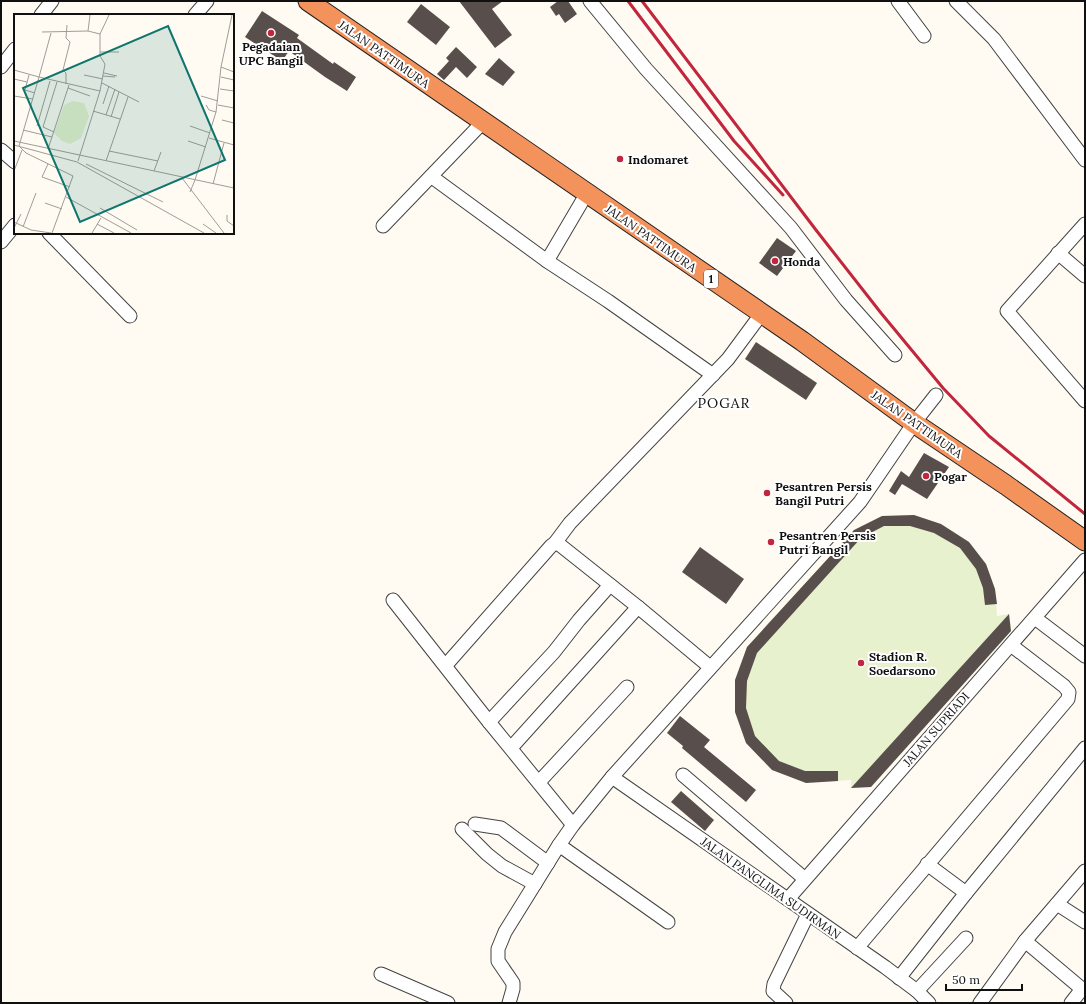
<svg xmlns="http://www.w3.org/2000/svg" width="1086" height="1004" viewBox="0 0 1086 1004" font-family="Lora,serif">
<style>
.pitch{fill:#e8f1cd}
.building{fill:#584f4c}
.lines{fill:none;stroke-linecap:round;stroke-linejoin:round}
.minor-casing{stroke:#434343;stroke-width:15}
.highway-casing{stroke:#212121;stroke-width:21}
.minor{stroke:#fff;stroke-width:13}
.highway{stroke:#f4925b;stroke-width:19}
.rail{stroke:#c1263d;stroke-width:3}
.poi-dot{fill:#c1263d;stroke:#fff;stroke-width:1.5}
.labels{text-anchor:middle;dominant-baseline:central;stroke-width:4;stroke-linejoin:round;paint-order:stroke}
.shield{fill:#fff;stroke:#585858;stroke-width:1}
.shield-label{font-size:11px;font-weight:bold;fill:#101010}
.poi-label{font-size:12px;font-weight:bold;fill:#101010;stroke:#fff;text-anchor:start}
.street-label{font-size:12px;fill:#101010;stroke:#fff}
.quarter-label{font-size:14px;letter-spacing:1px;fill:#101010;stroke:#fff}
.inset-road{fill:none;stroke:#9f9d98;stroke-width:1}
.view{fill:#0f766e;fill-opacity:0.15;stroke:#0f766e;stroke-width:2}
.inset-edge{fill:none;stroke:#101010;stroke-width:2}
</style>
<rect width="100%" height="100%" fill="#fffbf2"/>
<!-- pitch -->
<polygon class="pitch" points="914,515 941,524 969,542 986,564 995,589 997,616 1009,614 1011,631 871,787 851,788 851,780 806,783 772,770 746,743 735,712 735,680 747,647 854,530 882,516"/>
<!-- building -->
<g class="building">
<polygon points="459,1 503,1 492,9 512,35 495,48"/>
<polygon points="558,1 568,1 577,14 565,23 559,14 556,16 550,7"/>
<polygon points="421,4 450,27 436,45 407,22"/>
<polygon points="262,11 299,35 297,38 333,64 334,62 356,77 347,91 325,77 289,51 282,61 245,37"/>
<polygon points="456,47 477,67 467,78 456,67 444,80 437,74 449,61 446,58"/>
<polygon points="499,58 515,72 503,86 485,74"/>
<polygon points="777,238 796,251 777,276 759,263"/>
<polygon points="756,342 817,383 806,400 745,359"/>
<polygon points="924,453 949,467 927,499 902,484 895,495 889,491 901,471 909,477"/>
<polygon points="914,515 941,524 969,542 986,564 995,589 997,604 985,605 983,588 976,569 960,548 934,533 910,526 884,526 861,538 757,653 747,681 746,708 755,736 779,761 805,771 838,771 838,781 806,783 772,770 746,743 735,712 735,680 747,647 854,530 882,516"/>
<polygon points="700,547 744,579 726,604 682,572"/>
<polygon points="1009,614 1011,631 871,787 851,788"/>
<polygon points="680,716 710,740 704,747 756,790 746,802 682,748 683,746 667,733"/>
<polygon points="681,791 714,820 705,831 671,802"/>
</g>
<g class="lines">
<defs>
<g id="minor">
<polyline points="590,1 646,69 791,228 846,300 895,355"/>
<polyline points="898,1 924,36"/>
<polyline points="956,1 994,39 1085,160"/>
<polyline points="41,15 52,1"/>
<polyline points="195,15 207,1"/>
<polyline points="1,67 15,49"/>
<polyline points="1,150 15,162"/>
<polyline points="432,177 547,261 608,301 713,375"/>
<polyline points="1085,224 1007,311 1085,401"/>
<polyline points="383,226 483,122"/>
<polyline points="49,233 130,316"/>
<polyline points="1,242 15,225"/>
<polyline points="1058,253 1085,276"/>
<polyline points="547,261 587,193"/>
<polyline points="555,543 560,545 638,607 710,667"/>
<polyline points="393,600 489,722 573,825"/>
<polyline points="1035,618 1085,656"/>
<polyline points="446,665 551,546 555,543 570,523 728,359 762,313"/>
<polyline points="489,722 554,652 579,620 610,585"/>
<polyline points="511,748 638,607"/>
<polyline points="683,775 805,879"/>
<polyline points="612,777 885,967 917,991 929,1003"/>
<polyline points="539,782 627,687"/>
<polyline points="475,824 501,828 548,863"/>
<polyline points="462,829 487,854 502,866 535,884"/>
<polyline points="559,845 668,922"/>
<polyline points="927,864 966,893"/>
<polyline points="788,899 1085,560"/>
<polyline points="1057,904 1085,922"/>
<polyline points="1025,941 1082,989 1071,1003"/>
<polyline points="857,948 1068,699 1069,692 1064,686 1011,645"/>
<polyline points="381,974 448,1003"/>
<polyline points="899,978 966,893 1085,748"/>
<polyline points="917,991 966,938"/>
<polyline points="509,1003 513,989 513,983 498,961 498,949 505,932 559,845 573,825 612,777 860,502 914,423 936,395"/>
<polyline points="786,1003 773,991 774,984 808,914"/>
<polyline points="980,1003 1025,941 1085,871"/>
</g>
<polyline id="highway" points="308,1 802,341 914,423 1006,485 1085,541"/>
</defs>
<!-- minor casing -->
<use href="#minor" class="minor-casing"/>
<!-- highway casing -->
<use href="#highway" class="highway-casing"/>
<!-- minor -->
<use href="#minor" class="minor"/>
<!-- highway -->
<use href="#highway" class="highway"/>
<!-- rail -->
<g class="rail">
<polyline points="628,1 734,141 783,195"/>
<polyline points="642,1 816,230 881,313 943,388 989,436 1085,514"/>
</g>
</g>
<!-- markers -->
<g class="poi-dot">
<circle cx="271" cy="33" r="4"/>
<circle cx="620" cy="159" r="4"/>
<circle cx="775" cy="261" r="4"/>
<circle cx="926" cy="476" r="4"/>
<circle cx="767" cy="493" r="4"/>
<circle cx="771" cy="542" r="4"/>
<circle cx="861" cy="663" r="4"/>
</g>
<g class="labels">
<!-- shield labels -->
<rect class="shield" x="704" y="270" width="14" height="18" rx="3"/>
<g class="shield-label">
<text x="711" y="279">1</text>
</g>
<!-- poi labels -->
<g class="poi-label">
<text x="271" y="46" text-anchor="middle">Pegadaian<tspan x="271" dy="14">UPC Bangil</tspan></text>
<text x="628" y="159">Indomaret</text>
<text x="783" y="261">Honda</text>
<text x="934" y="476">Pogar</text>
<text x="775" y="486">Pesantren Persis<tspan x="775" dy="14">Bangil Putri</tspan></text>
<text x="779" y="535">Pesantren Persis<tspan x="779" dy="14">Putri Bangil</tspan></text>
<text x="869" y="656">Stadion R.<tspan x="869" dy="14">Soedarsono</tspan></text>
</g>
<!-- street labels -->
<g class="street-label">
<text transform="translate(384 54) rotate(35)">JALAN PATTIMURA</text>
<text transform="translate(651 238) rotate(35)">JALAN PATTIMURA</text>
<text transform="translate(917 424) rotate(35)">JALAN PATTIMURA</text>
<text transform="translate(936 729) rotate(-49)">JALAN SUPRIADI</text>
<text transform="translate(771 888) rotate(35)">JALAN PANGLIMA SUDIRMAN</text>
</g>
<!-- quarter labels -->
<g class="quarter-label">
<text x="724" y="403">POGAR</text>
</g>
</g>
<!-- overview -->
<g transform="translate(14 14)">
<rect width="220" height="220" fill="#fffbf2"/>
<path d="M59 87 70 89 75 102 67 124 56 130 48 127 40 119 50 91Z" fill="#e8f1cd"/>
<path class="inset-road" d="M28 18 74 17M86 20 95 1M86 38H105M207 53 220 58M0 56 25 63 37 19M90 59 103 62M15 61 11 76 21 79M70 61 89 65M89 62 101 63M207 63 220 66M0 65 13 68M88 69 125 88M52 70V59L49 56 56 28 52 24 53 11M54 74 76 82M206 75 220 77M0 82 19 85M187 82 204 87M89 90 95 72M192 91 195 96 202 98M204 91 220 94M79 97 106 105M92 101 101 75M97 103 105 78M208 106 220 109M23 112 36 67M176 112 196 119M9 116 38 123M40 118 29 113 43 68M195 124 220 131M0 127 220 174M174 127 192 133M0 131 63 148 190 219M34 135 55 71M95 137 144 147M64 147 86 77 91 50 86 42V20L74 17 76 1M92 147 114 83M34 150 28 163 56 173M72 150 149 188M0 157 8 136M140 157 147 138M168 164 210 219M181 166 202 98 207 53 218 1M199 170 210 129M176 178 181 166M52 183 117 219M31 189 48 195M86 194 123 216M213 201V207L220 212M0 208 17 216 37 219M83 210 100 219M189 210 202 219M9 213 22 179M0 214 7 200M38 219 59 162 12 139 5 132 25 63 86 77M78 219 87 204"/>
<path class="view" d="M154 12 211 146 66 208 9 74Z"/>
<rect width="220" height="220" class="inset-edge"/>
</g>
<!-- border -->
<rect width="1086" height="1004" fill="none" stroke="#101010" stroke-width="4"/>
<!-- scale -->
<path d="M946 984v6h76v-6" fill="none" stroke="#101010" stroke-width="2"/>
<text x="952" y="984" font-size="12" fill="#101010" stroke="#ffffff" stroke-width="3" paint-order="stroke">50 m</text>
</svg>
